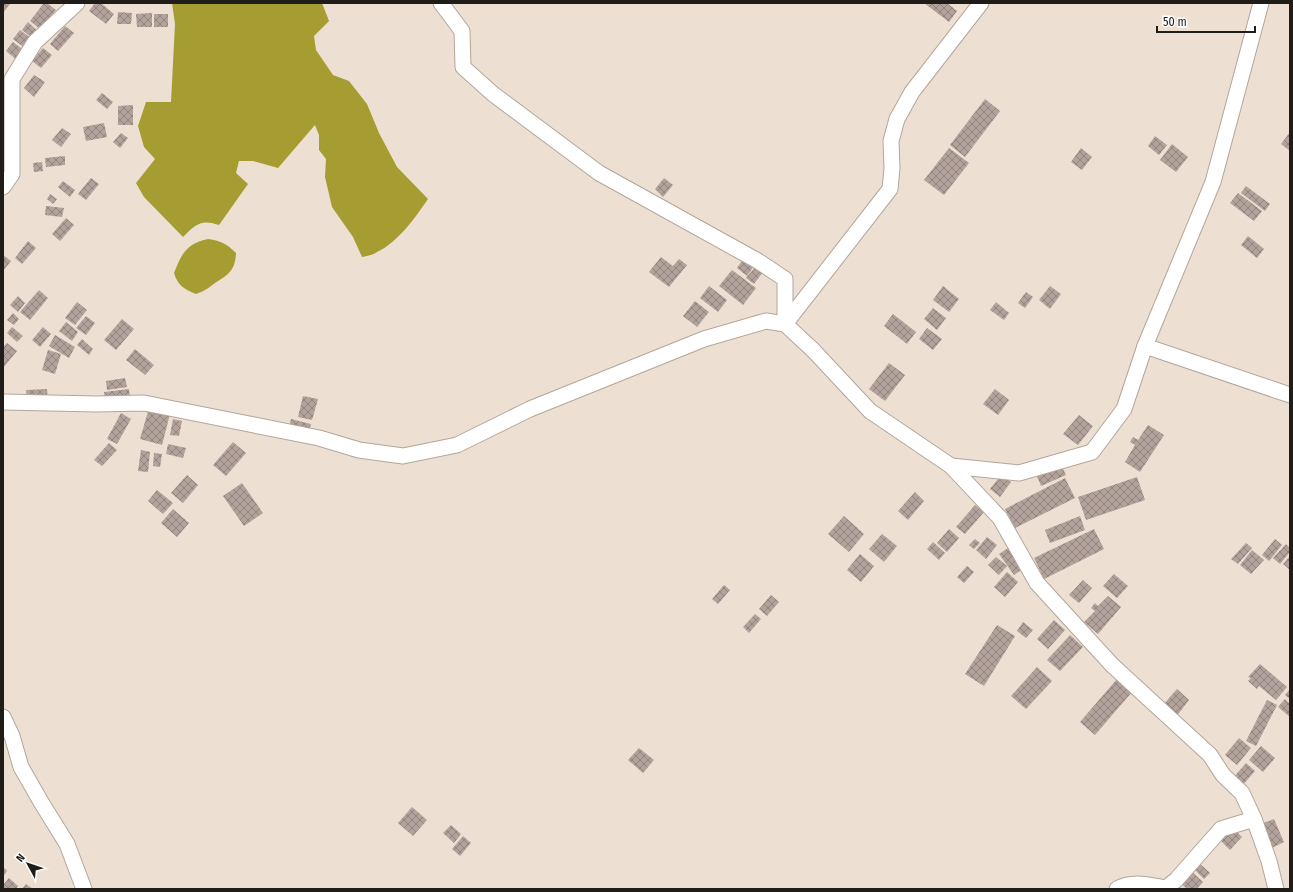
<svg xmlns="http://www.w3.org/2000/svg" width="1293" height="892" viewBox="0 0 1293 892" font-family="'Fira Sans Condensed',sans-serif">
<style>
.water{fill:#a59d31}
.building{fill:url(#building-cross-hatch)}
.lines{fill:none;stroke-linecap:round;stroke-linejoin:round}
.street-casing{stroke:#b2a69a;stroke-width:17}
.street{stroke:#fff;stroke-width:15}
</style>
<defs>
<pattern id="building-cross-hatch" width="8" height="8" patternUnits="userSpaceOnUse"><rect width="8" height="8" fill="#b3a29b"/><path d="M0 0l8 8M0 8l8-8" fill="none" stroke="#91837d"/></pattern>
</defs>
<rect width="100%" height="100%" fill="#ede0d3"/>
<!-- water -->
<g class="water">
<path d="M172 3H322L329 21 314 36 316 50 333 75 349 81 367 104 379 133 397 167 428 199C415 218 398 242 377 252 373 255 367 256 362 257L353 237 332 207 325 177 326 159 319 150V135L315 125 278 168 253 161H239L236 173 248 184 219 225C201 219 196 224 183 237L144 197 136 183 155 159 144 147 138 126 146 102H171L175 24Z"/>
<path d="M208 239C222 241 227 244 236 253 235 271 229 274 215 283 208 288 205 291 196 294 184 289 178 286 174 273 182 253 186 244 208 239Z"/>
</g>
<!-- building -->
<g class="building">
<polygon points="3,3 10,4 3,13"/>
<polygon points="44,3 47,3 56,10 40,29 30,21"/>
<polygon points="95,3 101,3 114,14 106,24 89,11"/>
<polygon points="924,3 947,3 957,11 949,22"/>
<polygon points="118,12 132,13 131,24 117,24"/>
<polygon points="152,13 152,27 137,27 136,14"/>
<rect x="154" y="14" width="14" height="13"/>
<polygon points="28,22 40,33 35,40 22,30"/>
<polygon points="65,26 74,33 58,51 50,44"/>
<polygon points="20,30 32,39 25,48 13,39"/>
<polygon points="13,42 25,51 18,61 6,51"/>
<polygon points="43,48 52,55 41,68 32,61"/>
<polygon points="34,75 45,82 34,97 24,88"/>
<polygon points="102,93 113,102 107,109 96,100"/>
<polygon points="985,99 1000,111 965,157 950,145"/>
<polygon points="133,105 133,125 118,125 118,106"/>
<polygon points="6,114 10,125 3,128 3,115"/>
<polygon points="104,123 107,137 86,141 83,127"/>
<polygon points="62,128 71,134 61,147 52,140"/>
<polygon points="1290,132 1290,151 1281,144"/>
<polygon points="121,133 128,138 120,148 113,142"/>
<polygon points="1155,136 1167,145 1159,155 1148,146"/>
<polygon points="1172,144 1188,157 1176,172 1160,160"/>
<polygon points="949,148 969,163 944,195 924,180"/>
<polygon points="1081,148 1092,157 1082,170 1071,162"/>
<polygon points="65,156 65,165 46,167 45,158"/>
<polygon points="42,162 43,171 34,172 33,163"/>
<polygon points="91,178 99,184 86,200 78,194"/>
<polygon points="664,178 673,185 663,197 655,189"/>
<polygon points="63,181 75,190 70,197 58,187"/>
<polygon points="1246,186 1270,204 1265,211 1241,193"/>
<polygon points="1238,193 1262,211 1254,221 1230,203"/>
<polygon points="50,194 57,199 53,204 47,199"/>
<polygon points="46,206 64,208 62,217 45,215"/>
<polygon points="66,218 74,225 60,241 52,234"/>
<polygon points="1248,236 1264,249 1257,258 1241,245"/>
<polygon points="28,241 36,248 22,264 15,258"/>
<polygon points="3,255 11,261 3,271"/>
<polygon points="661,257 673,266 679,259 687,265 669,287 649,272"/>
<polygon points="744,258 754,266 747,276 737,268"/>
<polygon points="756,266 763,272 754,284 746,278"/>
<polygon points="732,270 756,288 743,305 719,286"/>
<polygon points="709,286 727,300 718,312 700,298"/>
<polygon points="943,286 959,299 949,312 933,300"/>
<polygon points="1050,286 1061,294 1050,309 1039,300"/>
<polygon points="39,290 48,298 30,320 20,312"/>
<polygon points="1026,292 1033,297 1025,308 1018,303"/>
<polygon points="18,296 25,303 18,312 10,305"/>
<polygon points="695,301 709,312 697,327 683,316"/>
<polygon points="77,302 87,310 75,325 65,318"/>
<polygon points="996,302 1009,313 1004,320 990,310"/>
<polygon points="933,308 946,318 937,330 924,319"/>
<polygon points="13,313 19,319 14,325 7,320"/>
<polygon points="893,314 916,332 907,344 884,326"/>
<polygon points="86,316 95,323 86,335 76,328"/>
<polygon points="122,319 134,329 116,350 104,340"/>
<polygon points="66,322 78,332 72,341 59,331"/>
<polygon points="12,327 23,336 17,342 7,333"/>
<polygon points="43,327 51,334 40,347 32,340"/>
<polygon points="927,328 942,339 933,350 919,339"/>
<polygon points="55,335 75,347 69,358 49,346"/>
<polygon points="82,339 93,349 89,355 77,345"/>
<polygon points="7,343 17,351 3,368 3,347"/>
<polygon points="135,349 154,365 145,375 126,360"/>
<polygon points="48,350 61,354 55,374 42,370"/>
<polygon points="889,363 905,375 885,401 869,389"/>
<polygon points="125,378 127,387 107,390 106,381"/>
<polygon points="47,389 48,400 27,401 26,390"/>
<polygon points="129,389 130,399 105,401 104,392"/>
<polygon points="995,389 1009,400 998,415 983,404"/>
<polygon points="303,396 318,399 312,420 298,417"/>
<polygon points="149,408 170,414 162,445 140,439"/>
<polygon points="121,413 131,419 117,444 107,439"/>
<polygon points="1079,415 1093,426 1078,445 1063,434"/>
<polygon points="173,419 182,421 179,436 170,435"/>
<polygon points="291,419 311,424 309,432 289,428"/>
<polygon points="1148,425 1164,435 1140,472 1125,462 1135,445 1130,442 1133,437 1138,440"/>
<polygon points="233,442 246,453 226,476 213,465"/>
<polygon points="109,443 117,450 102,466 94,460"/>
<polygon points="168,444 186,448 183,458 166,454"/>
<polygon points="141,450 150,452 148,472 138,471"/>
<polygon points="154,453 162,454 160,467 153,466"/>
<polygon points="1061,465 1066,475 1041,486 1037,476"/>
<polygon points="187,475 198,485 183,503 171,493"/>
<polygon points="1001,475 1011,482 1000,497 990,489"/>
<polygon points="1137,477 1145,500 1086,520 1078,497"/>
<polygon points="1065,478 1075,498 1015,528 1005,509"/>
<polygon points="242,483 263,513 244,526 223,496"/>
<polygon points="157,490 173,503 163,514 148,501"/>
<polygon points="915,492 924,501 908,520 898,511"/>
<polygon points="975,505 984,512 965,534 956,527"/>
<polygon points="173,509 189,523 177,537 161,523"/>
<polygon points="844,516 864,534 849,552 828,534"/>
<polygon points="1080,516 1085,530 1050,543 1045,530"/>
<polygon points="949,529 959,538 947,552 937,543"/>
<polygon points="1094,529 1104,549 1044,579 1034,558"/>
<polygon points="882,534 897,546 884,562 869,549"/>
<polygon points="987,537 997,545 986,559 976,550"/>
<polygon points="975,539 980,543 974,549 969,545"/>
<polygon points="1275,539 1282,545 1269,561 1262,555"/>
<polygon points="933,542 945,553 939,560 927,549"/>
<polygon points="1246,543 1252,548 1238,564 1231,559"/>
<polygon points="1286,544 1290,548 1290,552 1280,564 1273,558"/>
<polygon points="1008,548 1023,569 1014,575 999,554"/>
<polygon points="1252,550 1264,560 1251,574 1240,565"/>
<polygon points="860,554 874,566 861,582 847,570"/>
<polygon points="1290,556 1290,570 1283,564"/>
<polygon points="996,557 1007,566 999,575 988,565"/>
<polygon points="967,566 974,572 964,583 957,577"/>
<polygon points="1007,572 1018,582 1005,597 994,587"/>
<polygon points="1114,574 1128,586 1117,598 1103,586"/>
<polygon points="1083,580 1092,588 1079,603 1069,595"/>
<polygon points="724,585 730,590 718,604 712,599"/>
<polygon points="771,595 779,602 767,616 759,609"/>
<polygon points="1108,596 1121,607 1098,634 1084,622 1095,611 1091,608 1095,603 1098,606"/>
<polygon points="755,614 761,619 749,633 743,627"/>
<polygon points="1054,620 1065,630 1048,649 1037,639"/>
<polygon points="1023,622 1033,630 1026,638 1017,631"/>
<polygon points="997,625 1015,636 984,686 965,674"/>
<polygon points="1070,635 1083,647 1060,671 1047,660"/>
<polygon points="1260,664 1287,687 1276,700 1259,686 1257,689 1248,681 1251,678 1248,677"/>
<polygon points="1037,667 1052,681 1026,709 1011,696"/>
<polygon points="1117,679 1132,692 1095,735 1080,722"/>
<polygon points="1177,689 1189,700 1176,717 1163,705"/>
<polygon points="1290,689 1290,699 1285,695"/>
<polygon points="1285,699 1290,704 1290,717 1278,707"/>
<polygon points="1267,700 1277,705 1256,746 1246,741"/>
<polygon points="1239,738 1251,748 1237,765 1225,755"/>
<polygon points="1261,746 1275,758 1263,772 1249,760"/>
<polygon points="639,748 654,760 643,773 628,760"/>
<polygon points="1246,763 1255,771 1242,786 1233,778"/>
<polygon points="412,807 427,820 413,836 398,823"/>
<polygon points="1274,819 1284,842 1272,848 1261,824"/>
<polygon points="451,825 461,834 454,843 443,833"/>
<polygon points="1233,828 1242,837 1230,850 1221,841"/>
<polygon points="463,836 471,843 460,856 452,849"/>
<polygon points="1198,862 1210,873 1204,879 1193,868"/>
<polygon points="3,867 7,871 3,877"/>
<polygon points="1191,871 1203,882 1197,889 1187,889 1180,883"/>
<polygon points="9,878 18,886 16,889 3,889 3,885"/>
<polygon points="26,884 33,889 22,889"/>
</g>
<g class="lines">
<defs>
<g id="street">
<polyline points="441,3 462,31 463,67 493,94 599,173 758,261 785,279 785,324"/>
<polyline points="3,187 12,174 12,79 35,42 77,3"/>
<polyline points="785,324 890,189 892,168 891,141 897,119 912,92 981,3"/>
<polyline points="1145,346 1290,395"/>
<polyline points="3,402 96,404 144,403 319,438 359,450 403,456 457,445 530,409 704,339 766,321 785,324 813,350 870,411 951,466 1000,518 1037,583 1112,665 1210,755 1223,775 1242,793 1254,819 1269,861 1276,889"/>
<polyline points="951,466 1019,473 1092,452 1124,409 1145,346 1213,182 1261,3"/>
<polyline points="3,717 12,736 21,767 41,802 67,844 84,889"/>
<path d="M1117 889C1132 880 1149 885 1166 888L1176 880 1221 829 1254 819"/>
</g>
</defs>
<!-- street casing -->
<use href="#street" class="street-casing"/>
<!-- street -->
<use href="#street" class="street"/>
</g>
<!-- border -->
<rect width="1293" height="892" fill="none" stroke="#201c17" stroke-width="8"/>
<!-- north arrow -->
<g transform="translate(28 864) rotate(310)" stroke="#ffffff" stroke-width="3" paint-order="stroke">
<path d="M0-3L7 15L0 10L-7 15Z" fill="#201c17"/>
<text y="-6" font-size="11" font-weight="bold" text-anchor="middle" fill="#201c17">N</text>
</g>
<!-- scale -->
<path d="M1157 26v6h98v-6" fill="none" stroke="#201c17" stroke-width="2"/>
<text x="1163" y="26" font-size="12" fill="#201c17" stroke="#ffffff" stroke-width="3" paint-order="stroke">50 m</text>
</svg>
